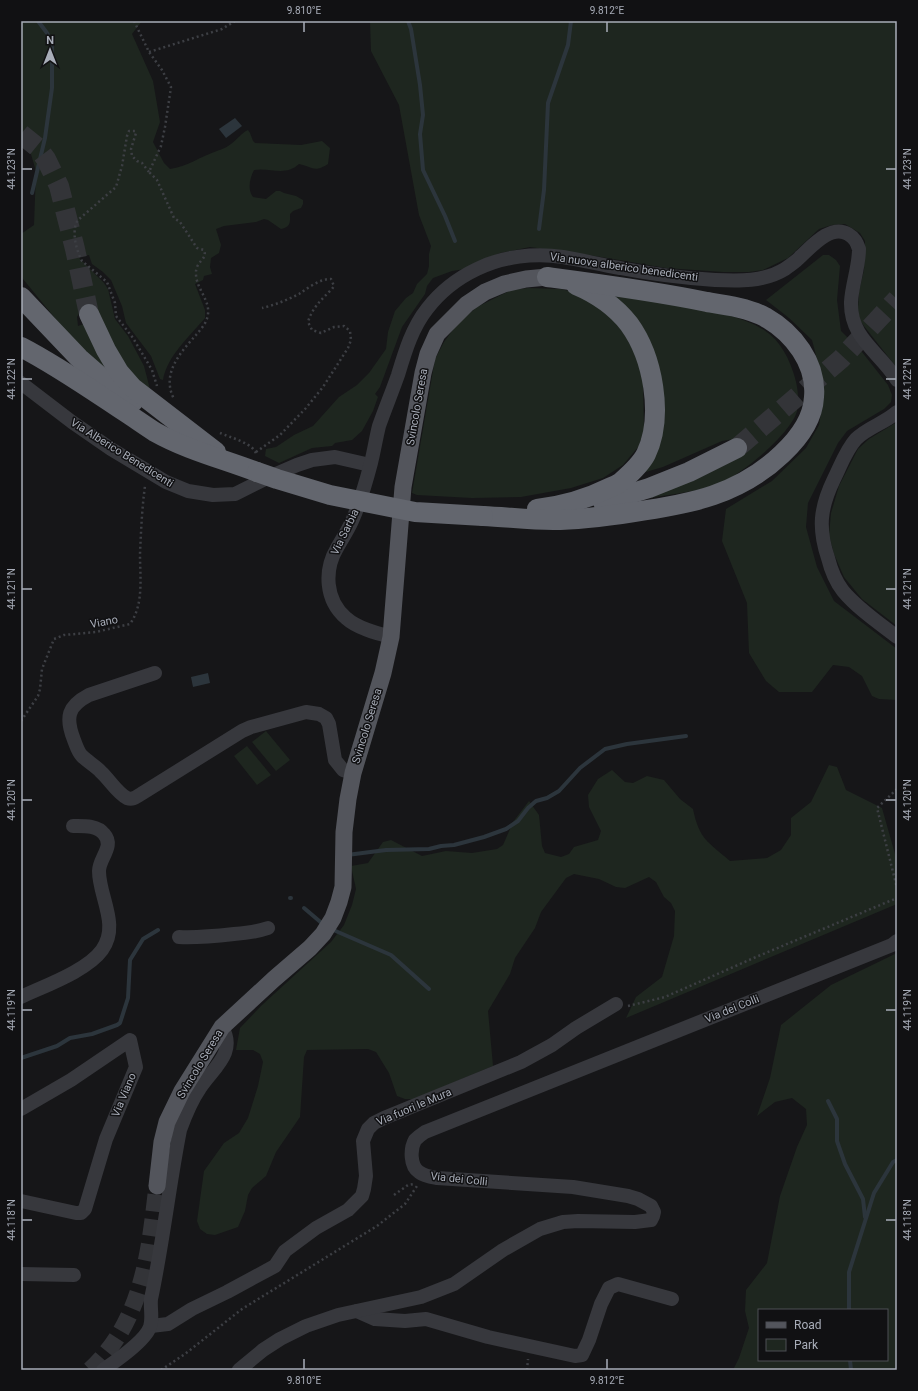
<svg xmlns="http://www.w3.org/2000/svg" width="918" height="1391" viewBox="0 0 918 1391" font-family="Roboto,sans-serif">
<style>
.green{fill:#1e261f;fill-rule:evenodd}
.water{fill:#2c353c}
.lines{fill:none;stroke-linecap:round;stroke-linejoin:round}
.stream{stroke:#2c353c;stroke-width:4}
.major-tunnel{stroke:#333438;stroke-width:17;stroke-dasharray:17 8;stroke-linecap:butt}
.highway-tunnel{stroke:#333438;stroke-width:20;stroke-dasharray:20 10;stroke-linecap:butt}
.path{stroke:#3d3f44;stroke-width:2.5;stroke-dasharray:2 3;stroke-linecap:butt}
.minor{stroke:#37383d;stroke-width:14}
.major{stroke:#53555c;stroke-width:17}
.highway{stroke:#63666e;stroke-width:20}
.highway-bridge{stroke:#63666e;stroke-width:20}
.ticks{fill:none;stroke:#a8adb8;stroke-width:1.5}
.labels{text-anchor:middle;dominant-baseline:central;stroke-width:3;stroke-linejoin:round;paint-order:stroke}
.street-label{font-size:11px;fill:#a8adb8;stroke:#111113}
.neatline{fill:none;stroke:#a8adb8;stroke-width:1.5}
.ticks-label{font-size:10px;text-anchor:middle;fill:#a8adb8}
</style>
<rect width="100%" height="100%" fill="#161618"/>
<!-- green -->
<g class="green">
<path d="M21 21H142L132 34 153 81 160 122 153 142 164 163 170 169C187 167 201 156 217 151 222 149 226 148 231 144 237 140 241 133 248 130L250 133 253 141 255 143 301 145 322 141 330 148 328 164C314 173 313 167 299 164 285 177 270 167 254 170 250 178 247 189 253 197L266 199 276 191H280L284 193 296 196 303 200V204L301 208 293 211 290 214C290 222 291 227 281 229L268 220 264 219 256 222 224 226 216 229 221 245 219 253 211 258 210 267 212 274 204 276 203 280 195 284 205 310V318C190 336 167 356 163 380L160 379 151 356 126 323 122 306 111 280 103 272 92 264 89 255 78 257 104 283 108 289 115 319 128 336 144 366 152 397 81 310 77 317 78 326 84 324 111 374 72 339 23 279 21 275V234L34 225 36 171 30 151 21 146Z"/>
<polygon points="370,21 897,21 897,368 860,321 858,310 859,291 864,270 865,241 860,233 845,224 832,225 819,229 788,258 763,270 749,272 723,272 666,268 595,256 530,247 500,253 480,261 465,269 452,271 433,278 427,286 425,294 402,327 380,387 375,394 378,397 373,411 362,431 352,440 335,443 332,446 312,448 279,463 265,456 266,449 276,447 294,435 313,426 339,397 357,385 369,373 386,349 388,332 395,311 406,298 413,293 417,284 427,274 429,266 429,254 431,246 419,215 399,105 371,51"/>
<polygon points="823,255 829,255 836,260 840,266 837,300 841,331 862,352 888,385 892,395 891,402 884,409 847,431 838,443 808,503 806,527 817,567 834,601 897,649 897,700 879,699 872,696 862,676 849,667 833,665 812,692 779,692 766,681 749,653 747,603 722,541 726,509 772,481 806,448 819,425 824,394 824,386 812,340 789,318 766,300"/>
<polygon points="528,288 561,289 573,292 590,300 620,326 638,359 643,383 644,429 639,446 623,465 603,478 571,488 521,497 472,498 417,495 412,493 435,359 444,342 457,324 477,307 511,290"/>
<path d="M606 291C632 296 658 301 684 306 711 311 740 315 764 330 781 341 790 360 795 378 798 388 799 400 797 411 791 434 740 476 718 484 696 492 672 494 650 498L734 439 722 441 663 467 632 476 646 460 654 371Z"/>
<polygon points="897,422 897,626 862,599 844,577 834,554 829,535 831,513 839,486 858,449 869,439"/>
<polygon points="266,731 290,760 276,771 252,742"/>
<polygon points="247,746 271,775 257,785 234,756"/>
<path d="M829 765 837 767 846 790 882 808 897 861V904L626 1018 636 997 662 977 674 936 675 911 671 903 664 897 656 882 649 877 625 888 616 887 599 879 574 874 566 878 541 912 535 928 515 958 510 974 488 1011 493 1066 414 1099H405L397 1096 389 1073 376 1052 368 1049 307 1050 304 1057 300 1117 276 1152 266 1176 252 1188 248 1195 245 1211 238 1227 215 1235 207 1234 200 1229 197 1221 204 1171 224 1143 239 1133 248 1118 258 1086 263 1062 260 1054 253 1050H236L240 1028 262 1005 331 942 344 925 352 905 356 889 351 866 368 863 383 842 391 840 422 856 446 851 472 853 497 849 503 845 513 822 529 801 539 815 542 846 545 853 561 857 569 854 574 847 598 840 601 831 589 807 588 795 598 779 612 770 625 782 633 783 647 776 664 780 680 799 693 809C699 839 708 842 730 861L767 858 781 850 791 835V818L811 802Z"/>
<path d="M897 953V1370H733L739 1358 749 1328 745 1311 746 1290 767 1263 780 1196 797 1147 807 1125 806 1109 792 1098 775 1102 757 1116 770 1078 781 1025 831 985ZM759 1310H887V1360H759Z"/>
</g>
<!-- water -->
<g class="water">
<polygon points="235,118 242,126 226,138 219,129"/>
<polygon points="208,673 210,683 193,687 191,677"/>
</g>
<g class="lines">
<!-- stream -->
<g class="stream">
<polyline points="408,21 411,29 420,85 423,115 420,134 423,170 445,216 455,241"/>
<polyline points="32,193 45,138 52,88 52,43 47,33 38,21"/>
<polyline points="539,229 544,190 548,103 568,45 571,21"/>
<polyline points="347,855 386,850 429,849 441,846 454,845 484,837 506,829 518,821 528,808 536,801 547,798 559,791 580,768 605,749 627,744 686,736"/>
<polyline points="290,898 291,898"/>
<polyline points="304,908 324,925"/>
<polyline points="331,929 391,955 429,989"/>
<polyline points="21,1058 57,1046 70,1038 92,1034 117,1025 120,1023 128,998 130,960 143,939 158,930"/>
<polyline points="828,1101 837,1119 837,1141 845,1164 863,1199 865,1217"/>
<polyline points="849,1310 849,1272 874,1193 893,1162 897,1160"/>
<polyline points="850,1360 851,1370"/>
</g>
<!-- major-tunnel -->
<path class="major-tunnel" d="M90 1370C143 1320 149 1254 157 1186"/>
<!-- highway-tunnel -->
<g class="highway-tunnel">
<polyline points="21,134 37,147 46,159 59,186 75,249 89,314"/>
<polyline points="737,448 841,359 897,299"/>
</g>
<!-- path -->
<g class="path">
<path d="M134 21 149 52 162 70 171 87 165 127 161 146 149 172 157 180 174 218 180 222 197 248 204 250C208 260 195 261 196 274 196 288 210 300 208 314 207 323 201 329 196 335 180 353 161 374 174 399"/>
<polyline points="149,52 222,29 235,21"/>
<path d="M149 172 142 163 137 161 132 156 131 149 136 133 135 131H129L127 136 122 166 116 187 78 220C71 230 76 250 82 261L107 282 115 303 116 316 133 338 152 370 157 386"/>
<path d="M220 433C229 437 256 444 256 455"/>
<path d="M256 452 280 435 306 408 323 387 348 348 351 340 350 331 344 326 334 327 321 333 312 330 308 322C312 308 322 299 332 289L334 286 331 279C319 279 308 288 299 294 287 300 275 305 262 308"/>
<path d="M21 721 38 696 40 689 42 669 54 639 64 635 96 632 130 624C144 604 140 578 140 554 141 531 142 508 145 486"/>
<polyline points="897,789 877,808 897,888"/>
<polyline points="628,1006 665,997 756,957 897,898"/>
<polyline points="394,1195 408,1185 414,1184"/>
<polyline points="161,1370 185,1354 242,1309 377,1226 405,1204 417,1186"/>
<polyline points="527,1370 528,1359"/>
</g>
<!-- minor -->
<g class="minor">
<polyline points="21,383 72,422 111,449 166,482 188,491 213,495 235,494 267,478 297,465 312,460 335,457 370,465"/>
<path d="M897 412C885 423 868 427 856 439 846 450 841 465 834 479 820 508 818 528 828 558 831 570 836 582 843 591 858 609 879 623 897 637"/>
<path d="M391 637C376 633 357 628 346 618 325 600 324 570 337 548 342 539 348 530 352 521 360 503 366 482 371 463 374 451 376 438 379 426 385 409 392 392 398 375 405 352 412 328 427 309 440 292 458 278 477 269 503 256 535 253 563 257 582 260 601 265 620 268 651 274 683 278 715 280 739 281 764 282 785 269 790 265 796 262 800 257 812 246 831 224 848 234 855 238 857 243 859 249 859 267 852 284 851 302 850 339 880 352 897 380"/>
<path d="M155 673 89 695C68 706 65 717 74 740 76 745 78 752 82 756 88 762 96 766 101 772 109 779 117 793 127 798 133 800 136 797 141 794L242 731 251 727 306 712 319 714 326 718 329 724 335 760 343 770 353 773"/>
<path d="M179 937C198 938 216 936 234 934 246 933 257 932 268 928"/>
<path d="M21 997C44 986 87 971 102 950 120 925 99 897 99 871 99 858 115 846 104 834 97 825 83 826 73 826"/>
<polyline points="21,1109 71,1080 130,1040 136,1067 106,1139 85,1209 81,1213 76,1213 21,1201"/>
<polyline points="21,1274 74,1275"/>
<polyline points="357,1311 375,1319 405,1321 426,1319 488,1337 575,1356 582,1355 589,1340 601,1304 609,1288 618,1284 672,1299"/>
<polyline points="151,1326 168,1324 192,1309 227,1292 275,1266 285,1251 316,1228 348,1210 362,1196 364,1189 366,1176 363,1141 368,1129 374,1123 384,1118 521,1062 552,1045 576,1028 616,1004"/>
<path d="M103 1370C116 1361 145 1341 150 1327 153 1319 150 1308 151 1299 163 1243 169 1186 180 1130 185 1116 191 1101 200 1088 213 1068 237 1053 222 1027"/>
<path d="M239 1370 263 1350 280 1339 306 1326 338 1315 421 1297 454 1284 503 1250 540 1229 563 1222 578 1221 635 1222 651 1220 653 1216 654 1212 651 1206 638 1199 628 1196 573 1187 437 1178C431 1177 424 1176 419 1172 410 1166 410 1149 415 1140 418 1137 422 1134 425 1132L892 945 897 941"/>
</g>
<!-- major -->
<polyline class="major" points="157,1186 162,1142 167,1122 182,1091 222,1027 274,979 310,948 323,934 333,918 339,902 343,887 344,832 348,799 353,773 383,673 391,637 403,487 423,373 428,354 437,334 467,304 485,292 504,284 526,279 547,277"/>
<!-- highway -->
<g class="highway">
<polyline points="21,297 79,358 102,378 133,402"/>
<polyline points="89,314 106,350 119,372 133,388 216,452"/>
<path d="M21 347C56 365 89 388 122 410 133 417 144 425 155 432 187 450 223 459 257 472"/>
<polyline points="603,502 649,488 689,472 737,448"/>
<path d="M537 509C562 506 585 500 609 488 613 486 619 484 622 481 630 474 641 464 646 454 664 416 653 357 629 324 615 306 595 293 576 285"/>
<path d="M483 516C506 517 530 520 553 520 580 520 608 516 634 512 690 504 739 495 782 454 798 439 813 419 814 397 817 363 793 333 765 317 748 308 726 305 707 302 654 291 600 284 547 277"/>
</g>
<!-- highway-bridge -->
<polyline class="highway-bridge" points="257,472 277,479 330,495 415,512 483,516"/>
</g>
<!-- ticks -->
<path class="ticks" d="M304 22V32M607 22V32M22 169H32M886 169H896M22 379H32M886 379H896M22 589H32M886 589H896M22 800H32M886 800H896M22 1010H32M886 1010H896M22 1220H32M886 1220H896M304 1359V1369M607 1359V1369"/>
<g class="labels">
<!-- street labels -->
<g class="street-label">
<text transform="translate(624 267) rotate(8)">Via nuova alberico benedicenti</text>
<text transform="translate(417 407) rotate(-80)">Svincolo Seresa</text>
<text transform="translate(122 453) rotate(32)">Via Alberico Benedicenti</text>
<text transform="translate(345 532) rotate(-64)">Via Sarbia</text>
<text transform="translate(104 622) rotate(-11)">Viano</text>
<text transform="translate(367 726) rotate(-73)">Svincolo Seresa</text>
<text transform="translate(732 1009) rotate(-22)">Via dei Colli</text>
<text transform="translate(200 1064) rotate(-59)">Svincolo Seresa</text>
<text transform="translate(124 1095) rotate(-67)">Via Viano</text>
<text transform="translate(414 1107) rotate(-23)">Via fuori le Mura</text>
<text transform="translate(459 1179) rotate(6)">Via dei Colli</text>
</g>
</g>
<!-- border -->
<rect width="918" height="1391" fill="none" stroke="#111113" stroke-width="44"/>
<!-- legend -->
<rect x="758" y="1309" width="130" height="52" fill="#111113" stroke="#4d4f55"/>
<rect x="766" y="1322" width="20" height="6" fill="#53555c" stroke="#4d4f55"/>
<text x="794" y="1329" font-size="12" fill="#a8adb8">Road</text>
<rect x="766" y="1339" width="20" height="12" fill="#1e261f" stroke="#4d4f55"/>
<text x="794" y="1349" font-size="12" fill="#a8adb8">Park</text>
<!-- north arrow -->
<g transform="translate(50 50)" stroke="#111113" stroke-width="3" paint-order="stroke">
<path d="M0-3L7 15L0 10L-7 15Z" fill="#a8adb8"/>
<text y="-6" font-size="11" font-weight="bold" text-anchor="middle" fill="#a8adb8">N</text>
</g>
<rect x="22" y="22" width="874" height="1347" class="neatline"/>
<g class="ticks-label">
<text x="304" y="14">9.810°E</text>
<text x="607" y="14">9.812°E</text>
<text transform="translate(11 169) rotate(-90)" y="4">44.123°N</text>
<text transform="translate(907 169) rotate(-90)" y="4">44.123°N</text>
<text transform="translate(11 379) rotate(-90)" y="4">44.122°N</text>
<text transform="translate(907 379) rotate(-90)" y="4">44.122°N</text>
<text transform="translate(11 589) rotate(-90)" y="4">44.121°N</text>
<text transform="translate(907 589) rotate(-90)" y="4">44.121°N</text>
<text transform="translate(11 800) rotate(-90)" y="4">44.120°N</text>
<text transform="translate(907 800) rotate(-90)" y="4">44.120°N</text>
<text transform="translate(11 1010) rotate(-90)" y="4">44.119°N</text>
<text transform="translate(907 1010) rotate(-90)" y="4">44.119°N</text>
<text transform="translate(11 1220) rotate(-90)" y="4">44.118°N</text>
<text transform="translate(907 1220) rotate(-90)" y="4">44.118°N</text>
<text x="304" y="1384">9.810°E</text>
<text x="607" y="1384">9.812°E</text>
</g>
</svg>
